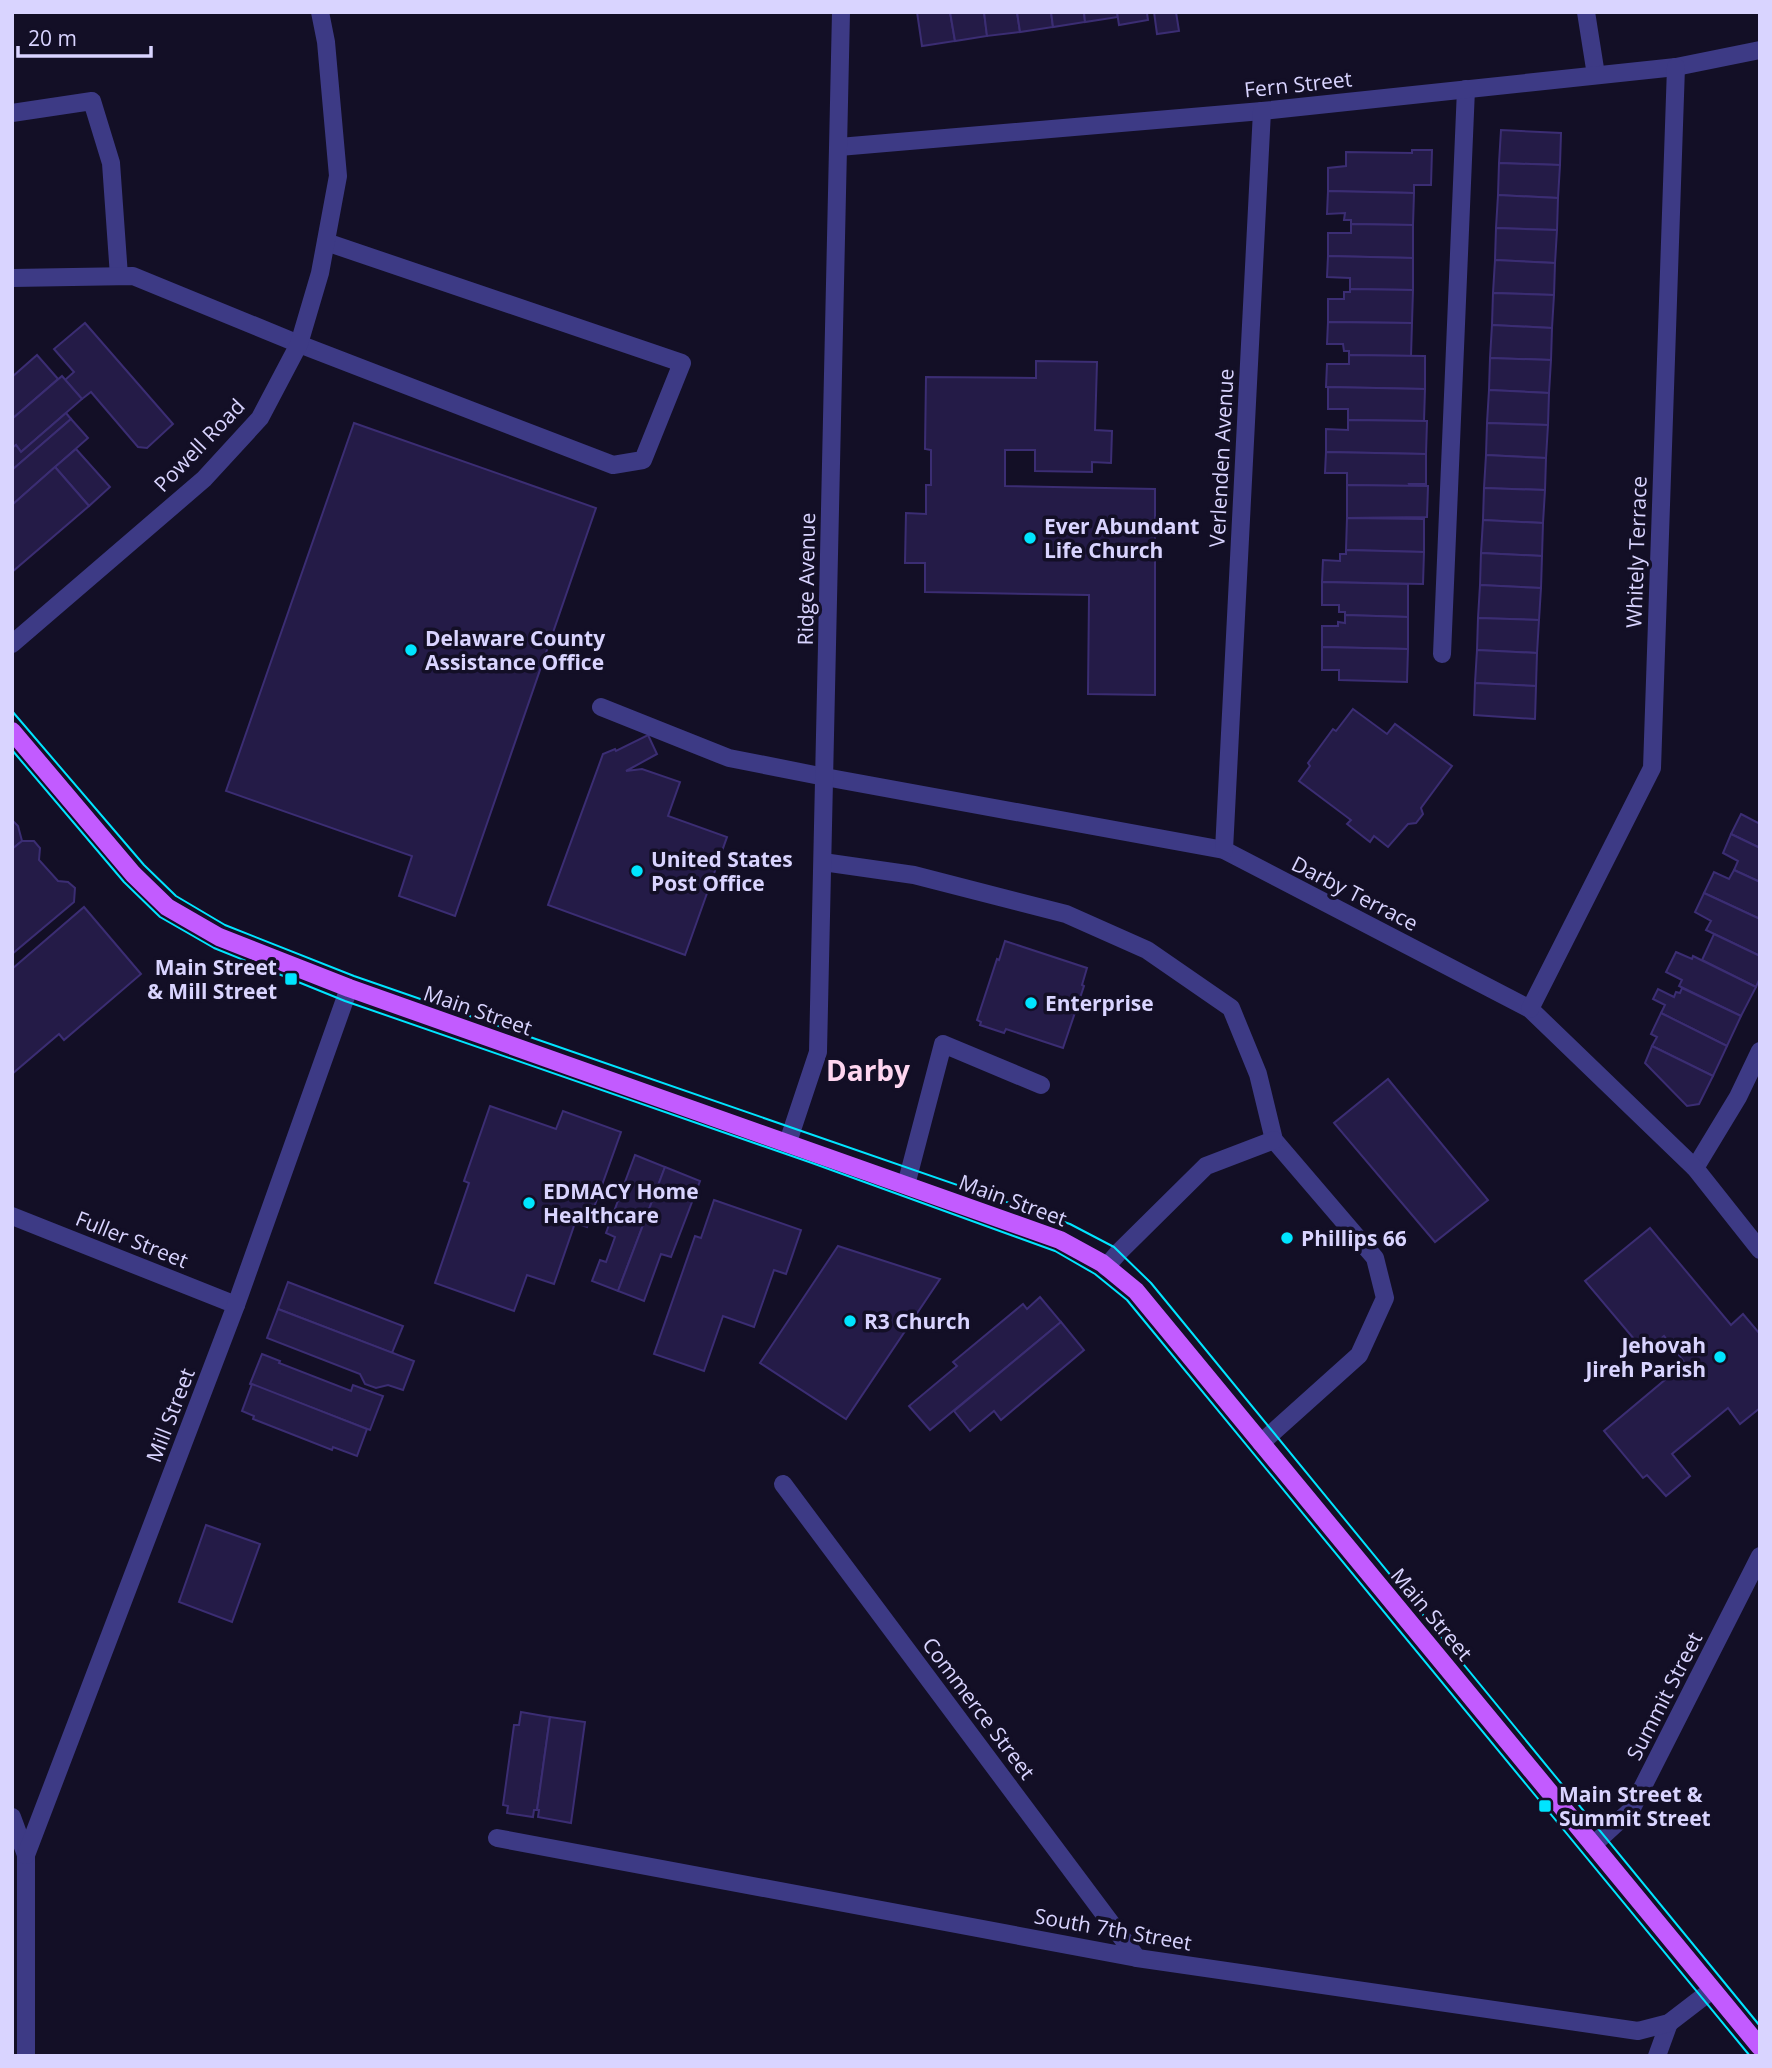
<svg xmlns="http://www.w3.org/2000/svg" width="1772" height="2068" viewBox="0 0 1772 2068" font-family="'Open Sans',sans-serif">
<style>
.building{fill:#241b47;stroke:#3b2d73;stroke-width:2}
.lines{fill:none;stroke-linecap:round;stroke-linejoin:round}
.lane{stroke:#3d3a85;stroke-width:18}
.street{stroke:#3d3a85;stroke-width:18}
.primary{stroke:#c25bff;stroke-width:18}
.tram{stroke:#00e5ff;stroke-width:2}
.poi-dot{fill:#00e5ff;stroke:#130f26;stroke-width:2.5}
.labels{text-anchor:middle;dominant-baseline:central;stroke-width:7;stroke-linejoin:round;paint-order:stroke}
.street-label{font-size:21px;fill:#d9d4ff;stroke:#130f26}
.poi-label{font-size:21px;font-weight:bold;fill:#d9d4ff;stroke:#130f26;text-anchor:start}
.district-label{font-size:28px;font-weight:bold;fill:#ffd6f0;stroke:#130f26}
</style>
<rect width="100%" height="100%" fill="#130f26"/>
<!-- building -->
<g class="building">
<polygon points="917,12 950,12 955,41 922,46"/>
<polygon points="950,12 984,12 987,36 955,41"/>
<polygon points="984,12 1017,12 1020,32 987,36"/>
<polygon points="1017,12 1051,12 1053,27 1020,32"/>
<polygon points="1051,12 1084,12 1085,22 1053,27"/>
<polygon points="1084,12 1117,12 1118,17 1085,22"/>
<polygon points="1117,12 1151,12 1151,13 1147,13 1148,20 1119,25"/>
<polygon points="1154,12 1176,12 1179,31 1157,34"/>
<polygon points="1501,130 1561,133 1560,165 1499,163"/>
<polygon points="1412,150 1432,150 1431,185 1414,185 1414,193 1328,191 1328,168 1346,166 1346,152 1412,153"/>
<polygon points="1499,163 1560,165 1558,198 1498,195"/>
<polygon points="1328,191 1414,193 1413,225 1351,224 1351,220 1344,220 1345,213 1327,214"/>
<polygon points="1498,195 1558,198 1557,230 1496,228"/>
<polygon points="1351,224 1413,225 1413,258 1328,256 1328,233 1351,233"/>
<polygon points="1496,228 1557,230 1555,263 1495,260"/>
<polygon points="1328,256 1413,258 1413,290 1350,289 1350,278 1327,277"/>
<polygon points="1495,260 1555,263 1554,295 1493,293"/>
<polygon points="1350,289 1413,290 1412,323 1328,322 1328,299 1344,299 1344,292 1350,292"/>
<polygon points="1493,293 1554,295 1552,328 1492,325"/>
<polygon points="1328,322 1412,323 1411,356 1349,355 1349,351 1344,351 1343,344 1327,344"/>
<polygon points="85,323 173,424 147,448 138,447 91,392 82,399 65,380 74,372 54,349"/>
<polygon points="1492,325 1552,328 1551,360 1490,358"/>
<polygon points="37,355 58,379 12,419 12,377"/>
<polygon points="1349,355 1425,356 1425,389 1326,387 1327,364 1349,364"/>
<polygon points="1490,358 1551,360 1549,393 1489,390"/>
<polygon points="1036,361 1097,362 1095,430 1112,431 1111,463 1092,462 1092,472 1035,471 1035,450 1005,450 1005,486 1155,489 1155,695 1088,694 1089,595 925,592 925,563 905,563 906,513 926,514 926,485 931,485 931,450 925,449 926,377 1036,378"/>
<polygon points="62,376 82,399 21,452 16,445 12,448 12,419"/>
<polygon points="1328,387 1425,389 1424,421 1348,420 1348,409 1328,409"/>
<polygon points="1489,390 1549,393 1548,425 1487,423"/>
<polygon points="66,413 71,419 12,470 12,448 16,445 21,452"/>
<polygon points="71,419 88,438 12,505 12,470"/>
<polygon points="1348,420 1427,421 1426,454 1326,452 1326,429 1348,430"/>
<polygon points="354,423 596,508 455,916 399,896 412,856 226,791"/>
<polygon points="1487,423 1548,425 1546,458 1486,455"/>
<polygon points="76,449 110,487 89,506 55,467"/>
<polygon points="1326,452 1426,454 1426,484 1409,484 1410,486 1347,485 1347,473 1325,473"/>
<polygon points="1486,455 1546,458 1545,490 1484,488"/>
<polygon points="55,467 89,506 12,572 12,505"/>
<polygon points="1347,485 1428,486 1427,517 1347,518"/>
<polygon points="1484,488 1545,490 1543,523 1483,520"/>
<polygon points="1347,518 1424,519 1424,552 1346,550"/>
<polygon points="1483,520 1543,523 1542,556 1481,553"/>
<polygon points="1346,550 1424,552 1423,584 1322,582 1323,560 1340,561 1340,554 1346,554"/>
<polygon points="1481,553 1542,556 1541,588 1480,585"/>
<polygon points="1322,582 1408,584 1408,617 1345,615 1345,612 1339,612 1339,605 1322,605"/>
<polygon points="1480,585 1541,588 1539,620 1478,618"/>
<polygon points="1345,615 1408,617 1408,649 1322,647 1322,626 1338,626 1338,622 1345,623"/>
<polygon points="1478,618 1539,620 1537,653 1477,650"/>
<polygon points="1322,647 1408,649 1407,682 1339,680 1339,670 1322,670"/>
<polygon points="1477,650 1537,653 1536,686 1475,683"/>
<polygon points="1475,683 1536,686 1535,719 1474,715"/>
<polygon points="1353,709 1387,734 1395,724 1452,766 1421,808 1423,814 1416,823 1408,824 1388,847 1374,836 1370,842 1347,824 1351,820 1299,781 1310,766 1308,763 1333,729 1336,731"/>
<polygon points="648,735 657,754 626,771 642,769 680,782 668,816 727,837 685,955 548,905 603,754 615,749 616,751"/>
<polygon points="1741,814 1758,823 1760,820 1760,848 1731,834"/>
<polygon points="12,820 18,826 22,841 12,849"/>
<polygon points="1731,834 1760,848 1760,882 1734,870 1738,861 1723,853"/>
<polygon points="22,841 34,841 40,848 39,860 58,881 68,882 75,888 74,902 12,954 12,849"/>
<polygon points="1734,870 1760,882 1760,919 1704,893 1714,872 1729,879"/>
<polygon points="1704,893 1760,919 1760,956 1706,930 1711,921 1695,912"/>
<polygon points="84,907 141,974 64,1040 59,1034 12,1074 12,969"/>
<polygon points="1714,934 1760,956 1760,978 1756,987 1702,960"/>
<polygon points="1005,941 1087,968 1082,985 1084,986 1063,1048 1006,1029 1004,1033 980,1025 981,1022 977,1020 997,959 999,960"/>
<polygon points="1676,952 1692,959 1693,956 1756,987 1741,1016 1679,986 1682,980 1666,972"/>
<polygon points="1682,988 1741,1016 1727,1046 1661,1013 1665,1005 1653,999 1658,989 1674,997 1676,992 1680,993"/>
<polygon points="1661,1013 1727,1046 1713,1076 1652,1046 1657,1037 1651,1034"/>
<polygon points="1652,1046 1713,1076 1699,1104 1687,1106 1645,1063"/>
<polygon points="1388,1079 1488,1200 1435,1242 1334,1123"/>
<polygon points="490,1106 556,1129 563,1111 621,1132 587,1227 575,1223 554,1284 527,1275 514,1311 435,1283 469,1183 464,1181"/>
<polygon points="635,1155 665,1167 618,1291 592,1281 600,1260 606,1262 615,1237 606,1233"/>
<polygon points="665,1167 700,1181 671,1257 661,1254 644,1301 618,1291"/>
<polygon points="714,1200 801,1230 786,1274 774,1270 754,1327 723,1316 704,1371 654,1354 695,1236 701,1238"/>
<polygon points="1650,1228 1731,1325 1743,1314 1760,1334 1760,1408 1740,1424 1728,1408 1672,1454 1690,1476 1666,1496 1647,1475 1643,1478 1604,1431 1685,1363 1664,1336 1645,1352 1585,1281"/>
<polygon points="838,1246 940,1279 846,1419 760,1363"/>
<polygon points="288,1282 403,1326 392,1353 278,1309"/>
<polygon points="1040,1297 1061,1322 930,1430 909,1406 957,1366 953,1362 1023,1304 1027,1309"/>
<polygon points="278,1309 414,1361 403,1390 388,1385 376,1388 365,1384 360,1374 267,1338"/>
<polygon points="1061,1322 1084,1350 1001,1420 994,1411 970,1431 954,1411"/>
<polygon points="262,1354 280,1361 279,1363 351,1391 353,1385 383,1396 370,1430 250,1384"/>
<polygon points="252,1384 367,1429 357,1456 333,1447 332,1450 253,1419 254,1416 242,1411"/>
<polygon points="206,1525 260,1544 232,1622 179,1602"/>
<polygon points="521,1712 550,1717 537,1810 534,1810 533,1817 507,1813 508,1806 503,1805 514,1725 519,1725"/>
<polygon points="550,1717 585,1722 571,1823 538,1817 539,1810 537,1810"/>
</g>
<g class="lines">
<!-- lane -->
<g class="lane">
<polyline points="1586,12 1596,75"/>
<polyline points="12,113 92,101 111,163 119,276"/>
<polyline points="12,278 133,276 299,344 613,465 643,460 682,363 326,242"/>
<polyline points="1442,654 1466,89"/>
<polyline points="601,707 729,758 825,777"/>
<polyline points="823,862 914,875 1066,914 1147,950 1231,1008 1258,1074 1274,1140 1375,1258 1385,1298 1359,1355 1261,1443"/>
<polyline points="1695,1168 1738,1097 1760,1051"/>
<polyline points="906,1185 943,1044 1041,1085"/>
<polyline points="1106,1267 1119,1252 1206,1166 1274,1140"/>
<polyline points="1657,2056 1669,2023"/>
</g>
<!-- street -->
<g class="street">
<polyline points="839,147 1262,111 1676,67 1760,50"/>
<polyline points="12,644 204,479 260,418 299,344 320,273 338,176 326,42 320,12"/>
<polyline points="825,777 1224,850 1530,1009 1695,1168 1760,1250"/>
<polyline points="1224,850 1262,111"/>
<polyline points="1530,1009 1652,768 1676,67"/>
<polyline points="788,1142 818,1052 841,12"/>
<polyline points="12,1216 236,1305"/>
<polyline points="783,1484 1137,1958"/>
<polyline points="12,1817 26,1855 26,2056"/>
<polyline points="497,1838 1137,1958 1638,2031 1669,2023 1712,1990"/>
<polyline points="1593,1845 1631,1810 1760,1556"/>
<polyline points="26,1855 236,1305 349,988"/>
</g>
<!-- primary -->
<polyline class="primary" points="12,731 133,874 167,907 219,937 349,988 1060,1240 1102,1263 1136,1291 1760,2047"/>
<!-- tram -->
<g class="tram">
<polyline points="12,711 144,865 176,896 225,925 354,976 1070,1224 1114,1247 1151,1283 1760,2026"/>
<polyline points="12,750 124,882 160,917 214,948 345,1001 812,1163 1055,1251 1095,1274 1127,1300 1750,2056"/>
</g>
</g>
<!-- markers -->
<g class="poi-dot">
<circle cx="1030" cy="538" r="7"/>
<circle cx="411" cy="650" r="7"/>
<circle cx="637" cy="871" r="7"/>
<rect x="284" y="972" width="14" height="14" rx="3.5"/>
<circle cx="1031" cy="1003" r="7"/>
<circle cx="529" cy="1203" r="7"/>
<circle cx="1287" cy="1238" r="7"/>
<circle cx="850" cy="1321" r="7"/>
<circle cx="1720" cy="1357" r="7"/>
<rect x="1538" y="1799" width="14" height="14" rx="3.5"/>
</g>
<g class="labels">
<!-- street labels -->
<g class="street-label">
<text transform="translate(1298 84) rotate(-6)">Fern Street</text>
<text transform="translate(199 445) rotate(-46)">Powell Road</text>
<text transform="translate(1221 458) rotate(-87)">Verlenden Avenue</text>
<text transform="translate(1636 552) rotate(-88)">Whitely Terrace</text>
<text transform="translate(806 579) rotate(-89)">Ridge Avenue</text>
<text transform="translate(1355 893) rotate(27)">Darby Terrace</text>
<text transform="translate(478 1010) rotate(19)">Main Street</text>
<text transform="translate(1013 1200) rotate(20)">Main Street</text>
<text transform="translate(132 1239) rotate(22)">Fuller Street</text>
<text transform="translate(170 1415) rotate(-69)">Mill Street</text>
<text transform="translate(1432 1614) rotate(50)">Main Street</text>
<text transform="translate(1664 1696) rotate(-63)">Summit Street</text>
<text transform="translate(979 1708) rotate(53)">Commerce Street</text>
<text transform="translate(1113 1929) rotate(10)">South 7th Street</text>
</g>
<!-- poi labels -->
<g class="poi-label">
<text x="1044" y="526">Ever Abundant<tspan x="1044" dy="24">Life Church</tspan></text>
<text x="425" y="638">Delaware County<tspan x="425" dy="24">Assistance Office</tspan></text>
<text x="651" y="859">United States<tspan x="651" dy="24">Post Office</tspan></text>
<text x="277" y="967" text-anchor="end">Main Street<tspan x="277" dy="24">&amp; Mill Street</tspan></text>
<text x="1045" y="1003">Enterprise</text>
<text x="543" y="1191">EDMACY Home<tspan x="543" dy="24">Healthcare</tspan></text>
<text x="1301" y="1238">Phillips 66</text>
<text x="864" y="1321">R3 Church</text>
<text x="1706" y="1345" text-anchor="end">Jehovah<tspan x="1706" dy="24">Jireh Parish</tspan></text>
<text x="1559" y="1794">Main Street &amp;<tspan x="1559" dy="24">Summit Street</tspan></text>
</g>
<!-- district labels -->
<g class="district-label">
<text x="868" y="1070">Darby</text>
</g>
</g>
<!-- border -->
<rect width="1772" height="2068" fill="none" stroke="#d9d4ff" stroke-width="28"/>
<!-- scale -->
<path d="M18 46v10h133v-10" fill="none" stroke="#d9d4ff" stroke-width="3.5"/>
<text x="28" y="46" font-size="21" fill="#d9d4ff" stroke="#130f26" stroke-width="5" paint-order="stroke">20 m</text>
</svg>
